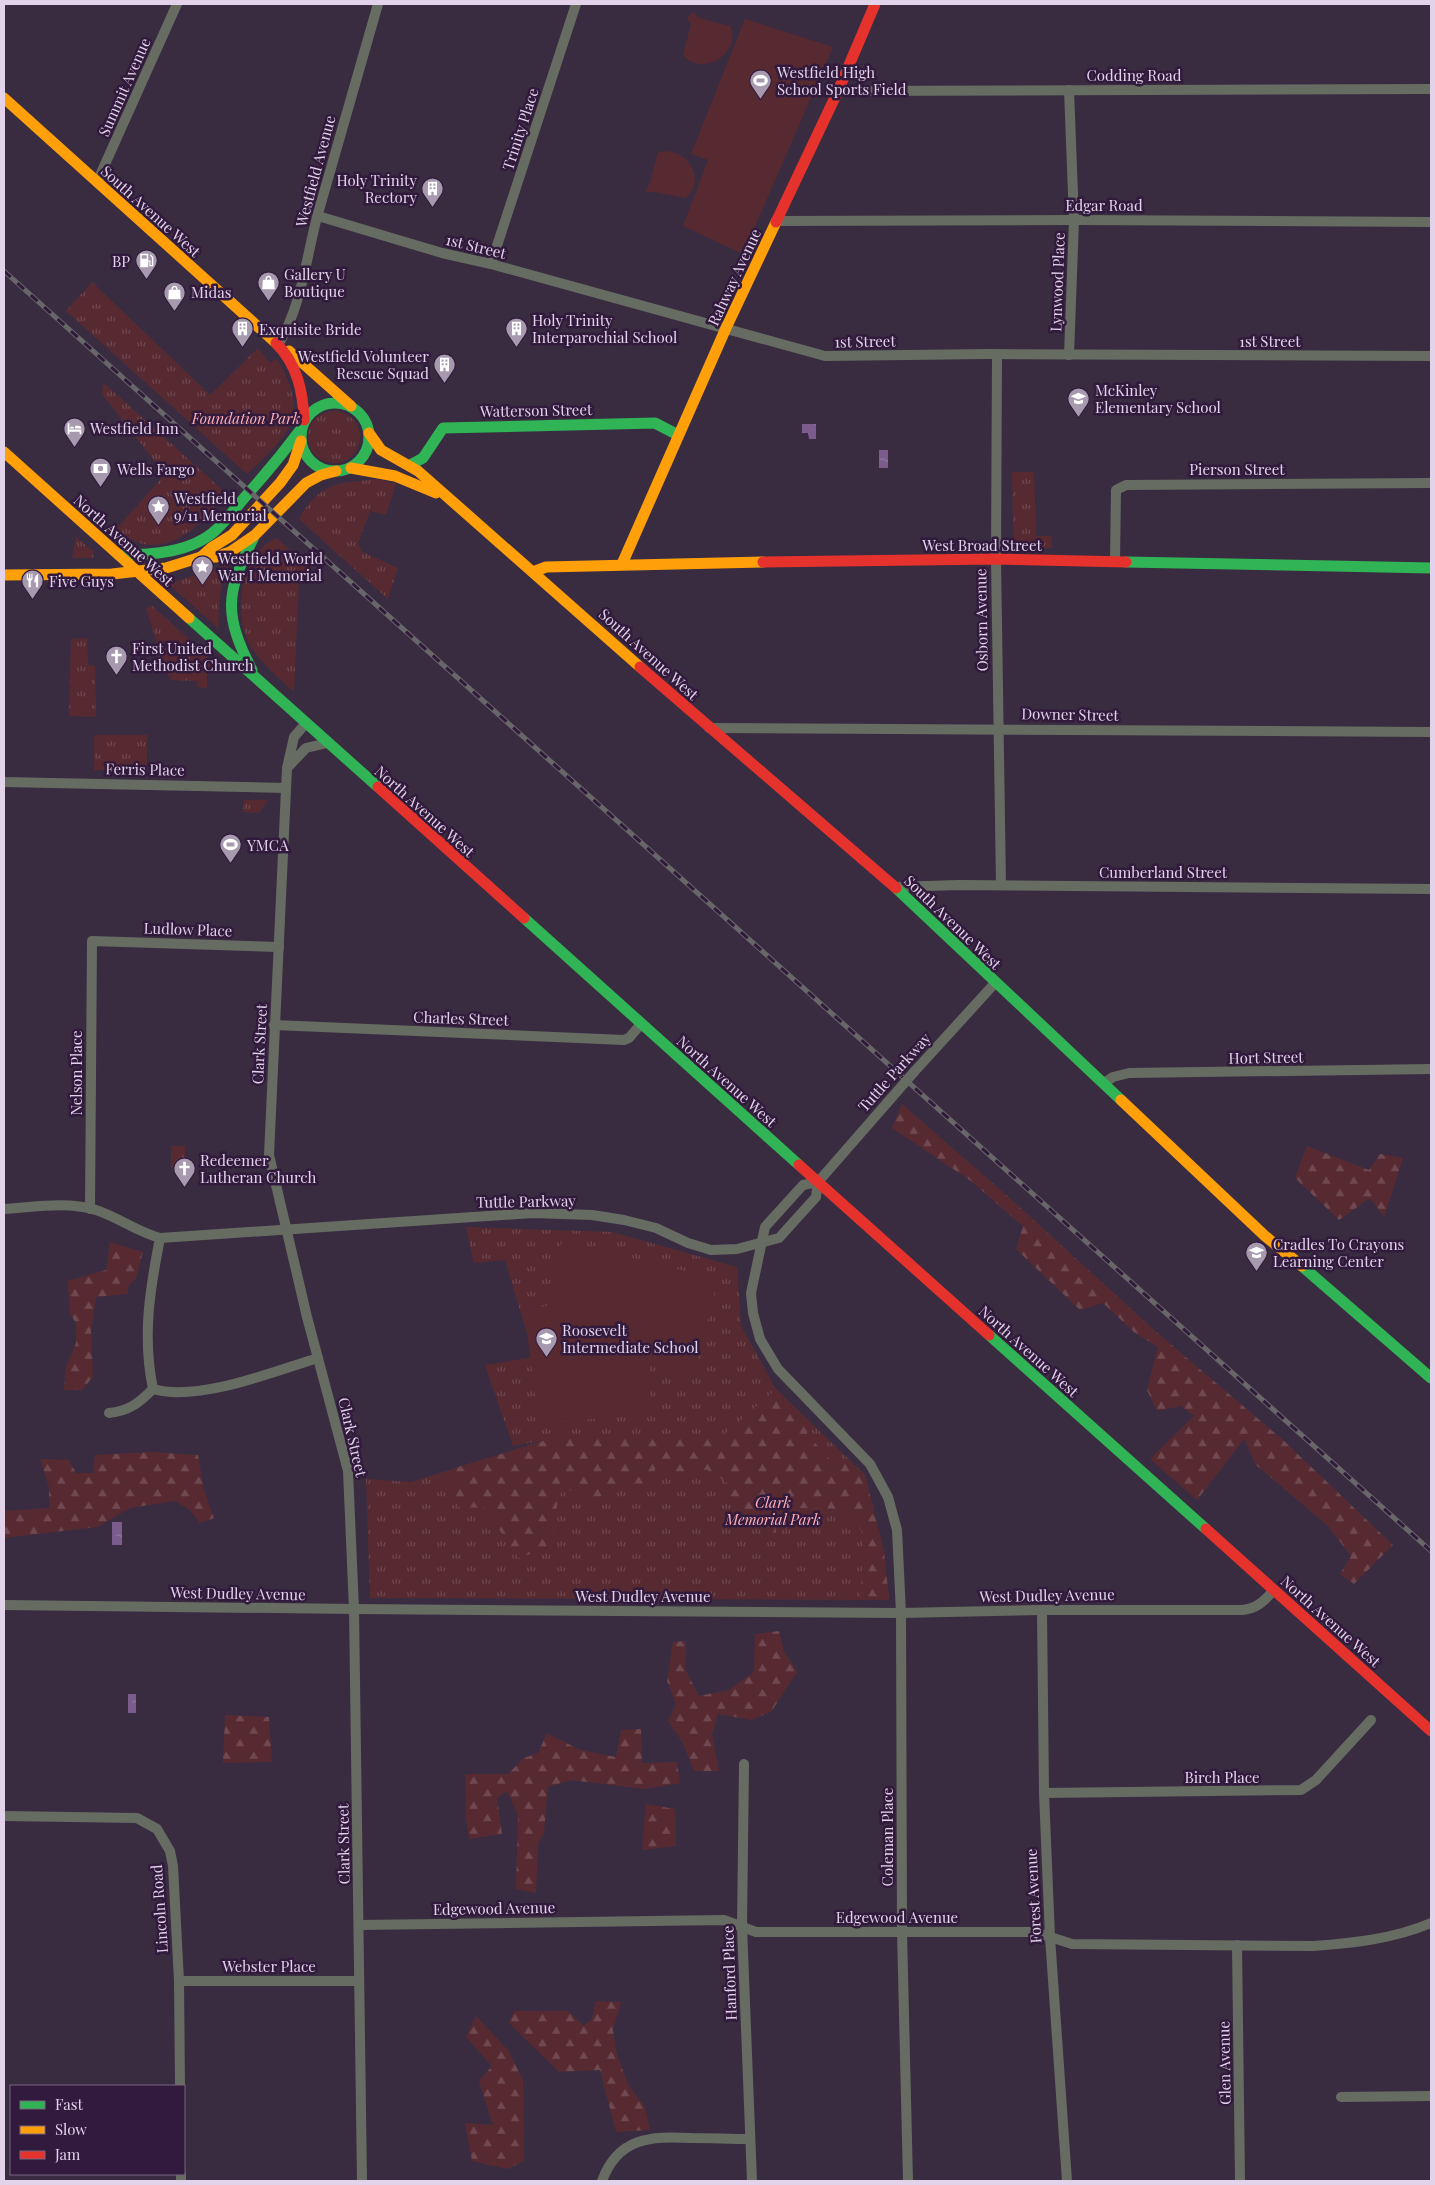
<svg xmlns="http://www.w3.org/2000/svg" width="1435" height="2185" viewBox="0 0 1435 2185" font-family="'Playfair Display',serif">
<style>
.grass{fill:url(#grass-tufts)}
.forest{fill:url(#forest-firs)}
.pitch{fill:#572a32}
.water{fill:url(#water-ripples)}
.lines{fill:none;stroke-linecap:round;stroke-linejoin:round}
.street{stroke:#666c62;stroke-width:10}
.fast{stroke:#30b455;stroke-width:11}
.slow{stroke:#ff9f0a;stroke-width:11}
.jam{stroke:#e5322d;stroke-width:11}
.rail-casing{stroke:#676668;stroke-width:5}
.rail{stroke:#321a3d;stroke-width:3;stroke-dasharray:9;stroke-linecap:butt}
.street-bridge{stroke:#666c62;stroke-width:10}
.labels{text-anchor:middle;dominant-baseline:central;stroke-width:5;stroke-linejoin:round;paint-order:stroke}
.poi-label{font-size:15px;fill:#e2d3ea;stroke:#321a3d;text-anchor:start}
.street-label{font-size:15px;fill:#e2d3ea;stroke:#321a3d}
.park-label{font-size:15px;font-style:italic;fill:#ffafb5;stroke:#321a3d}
</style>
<defs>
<pattern id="grass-tufts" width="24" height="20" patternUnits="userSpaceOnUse" patternTransform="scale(1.25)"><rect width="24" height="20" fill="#572a32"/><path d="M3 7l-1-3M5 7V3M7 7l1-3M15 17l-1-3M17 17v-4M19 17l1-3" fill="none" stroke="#6f4850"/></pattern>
<pattern id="forest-firs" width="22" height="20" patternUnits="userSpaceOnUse" patternTransform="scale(1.25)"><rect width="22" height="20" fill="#572a32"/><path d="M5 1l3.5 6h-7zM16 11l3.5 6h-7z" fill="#6f4850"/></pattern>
<pattern id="water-ripples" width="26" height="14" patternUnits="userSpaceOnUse" patternTransform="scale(1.25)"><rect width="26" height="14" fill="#7c5c8c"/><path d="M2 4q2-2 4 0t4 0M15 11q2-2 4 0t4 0" fill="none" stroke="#947aa2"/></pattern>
</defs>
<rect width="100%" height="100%" fill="#392c40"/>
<!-- grass -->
<g class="grass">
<path d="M92 282 210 395 258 348 270 363 277 359C310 416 291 433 247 474L66 311Z"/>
<path d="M103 382 227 494C197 528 161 568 116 529L161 479 157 464 102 394Z"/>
<circle cx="334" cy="437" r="26"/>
<polygon points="1012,472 1034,472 1036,536 1051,536 1052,548 1014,549"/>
<path d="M376 479 396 484 386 515 370 511 358 543 362 552 398 568 388 599 300 520C300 514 304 511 307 506 327 480 346 483 376 479Z"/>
<polygon points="76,537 94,552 93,558 72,558"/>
<path d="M276 538 311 568 299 578 294 692C279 678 262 664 251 647 232 615 240 555 276 538Z"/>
<path d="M230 563C219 587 218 603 219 629L169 584Z"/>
<polygon points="151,605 218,665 216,669 207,673 207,688 198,687 197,681 171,680 167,673 160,668 157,659 156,640 146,609"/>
<polygon points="87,638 88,665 95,666 96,717 69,716 71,639"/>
<polygon points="94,735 147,735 147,771 94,770"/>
<polygon points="244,800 268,800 259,813 243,812"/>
<polygon points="171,1146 185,1146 185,1168 171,1167"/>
<polygon points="466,1227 612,1232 737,1267 741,1326 776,1389 865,1475 884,1552 889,1600 370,1598 366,1479 411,1482 546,1440 513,1446 485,1365 534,1357 505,1260 474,1263"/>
</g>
<!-- forest -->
<g class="forest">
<polygon points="902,1104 1013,1201 1153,1329 1284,1441 1393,1545 1354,1584 1340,1574 1351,1556 1328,1526 1256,1465 1244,1439 1197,1500 1150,1459 1194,1416 1181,1406 1157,1411 1147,1390 1158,1347 1134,1332 1103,1303 1080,1310 1016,1249 1023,1226 971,1181 892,1128"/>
<polygon points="1307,1146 1369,1170 1380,1154 1403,1158 1384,1217 1370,1198 1339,1220 1295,1178"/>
<polygon points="110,1242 143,1252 136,1278 129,1285 127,1294 96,1297 91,1331 93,1377 82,1390 64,1390 66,1367 76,1343 76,1323 70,1314 68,1281 106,1270"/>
<polygon points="776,1389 810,1422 807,1434 834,1464 853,1464 865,1475 884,1552 889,1600 860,1600 864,1537 853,1515 838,1509 799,1508 784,1495 773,1505 776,1533 731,1524 730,1485 707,1469 678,1483 657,1467 643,1484 623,1482 596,1499 563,1488 558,1501 550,1547 519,1558 484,1508 458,1507 452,1481 458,1467 553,1438 719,1439"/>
<polygon points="150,1452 198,1455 204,1490 214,1518 200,1523 190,1510 175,1501 130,1508 97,1527 4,1538 4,1511 49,1508 49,1487 40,1459 69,1460 76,1473 93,1473 95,1455"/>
<polygon points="779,1631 784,1651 797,1672 771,1712 751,1720 718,1714 712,1735 719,1771 694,1771 683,1743 668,1721 676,1704 667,1681 673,1642 686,1641 685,1669 699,1696 729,1690 754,1672 755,1634"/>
<polygon points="225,1715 269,1717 272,1762 223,1763"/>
<polygon points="641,1729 642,1763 677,1762 680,1783 644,1789 571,1780 548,1787 544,1832 538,1844 536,1893 516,1889 518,1815 507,1791 497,1798 502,1834 469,1839 466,1818 465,1774 508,1774 524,1758 538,1753 547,1733 580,1750 616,1757 621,1730"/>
<polygon points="646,1804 675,1809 676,1846 642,1850"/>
<polygon points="596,2001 621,2002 613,2030 617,2055 629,2086 645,2107 650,2130 616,2132 600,2070 559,2072 509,2023 514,2011 568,2011 584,2026 592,2019"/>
<polygon points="476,2016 508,2050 523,2080 524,2161 507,2169 472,2161 465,2123 493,2125 479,2081 492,2066 466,2037"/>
</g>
<!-- pitch -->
<g class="pitch">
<path d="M693 12 699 18 730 26C743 53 701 78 683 55L691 24 687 18Z"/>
<polygon points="745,19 833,47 743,254 683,226 708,160 691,154"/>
<path d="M666 151C691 152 706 183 685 198L654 192H645L650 183 658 152Z"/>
<polygon points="562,1241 718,1279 694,1376 649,1365 651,1415 545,1422 538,1417 524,1309 547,1306"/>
</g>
<!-- water -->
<g class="water">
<polygon points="802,424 816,424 816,439 809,439 808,433 802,433"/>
<rect x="879" y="450" width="9" height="18"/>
<rect x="112" y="1522" width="10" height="23"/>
<rect x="128" y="1694" width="8" height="19"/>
</g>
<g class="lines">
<!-- street -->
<g class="street">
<polyline points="838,91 1431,89"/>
<polyline points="97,182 177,4"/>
<polyline points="318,216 442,253 491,264 825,356 988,354 1431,356"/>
<polyline points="776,221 1074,220 1431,222"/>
<polyline points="491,264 576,4"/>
<path d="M278 345C301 308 306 259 317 217 337 146 357 75 378 4"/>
<polyline points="997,355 996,559 1001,885"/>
<polyline points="1069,355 1074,220 1069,90"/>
<polyline points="1115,561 1116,490 1126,485 1431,483"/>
<polyline points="306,723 294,737 287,768 269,1155 307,1317 348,1471 354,1609 362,2181"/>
<polyline points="709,728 1431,732"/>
<polyline points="288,767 306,748 327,743"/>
<polyline points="4,782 286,788"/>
<polyline points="895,887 959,885 1431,889"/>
<polyline points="274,1025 624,1040 629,1038 641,1024"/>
<polyline points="914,1072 995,983"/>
<polyline points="1104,1083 1113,1077 1129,1073 1431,1069"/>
<polyline points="818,1182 803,1185 765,1227 751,1293 753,1313 760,1339 778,1369 870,1464 888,1497 897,1530 901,1613 902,1932 908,2181"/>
<path d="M4 1209C34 1207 67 1201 96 1210 118 1217 137 1232 160 1238L533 1213 592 1215 624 1220 656 1228 688 1243 711 1250 737 1249 779 1238 816 1197 818 1182 887 1103"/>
<polyline points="90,1209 92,941 279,947"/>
<path d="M160 1238C150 1289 142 1336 153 1389 199 1402 272 1372 318 1358"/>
<path d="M109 1413C129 1411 139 1403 153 1389"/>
<path d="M4 1605 354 1609 901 1613 1042 1610H1242C1257 1609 1264 1601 1274 1590"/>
<polyline points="1042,1610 1044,1793 1050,1937 1067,2181"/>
<polyline points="744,1764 742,1926 752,2181"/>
<polyline points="1044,1793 1301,1790 1316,1780 1371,1720"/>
<polyline points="4,1816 137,1818 157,1829 170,1851 173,1866 179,1981 180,2086"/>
<path d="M359 1925 724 1920 756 1932H1035L1072 1944 1313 1946C1354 1943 1393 1939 1431 1923"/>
<polyline points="1237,1945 1240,2181"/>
<polyline points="179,1981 359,1981"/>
<polyline points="1341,2097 1431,2096"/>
<polyline points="181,2174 181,2181"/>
<path d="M602 2181C618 2137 651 2136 691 2138 711 2138 730 2139 750 2139"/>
</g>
<!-- fast -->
<g class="fast">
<circle cx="335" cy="437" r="34"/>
<polyline points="410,465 423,458 443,428 655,423 678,435"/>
<path d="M119 555C151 555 192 553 217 529 227 519 236 508 245 497 265 475 283 453 301 429"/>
<polyline points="1126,562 1431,568"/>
<polyline points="189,618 378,787"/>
<path d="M252 670C224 616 225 593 253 539"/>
<polyline points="896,888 1121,1100"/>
<polyline points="524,918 799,1165"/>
<polyline points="1302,1266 1431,1378"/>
<polyline points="989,1335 1206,1529"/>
</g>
<!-- slow -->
<g class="slow">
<polyline points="4,98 276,343"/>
<polyline points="289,351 351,406"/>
<polyline points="369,433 381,450 418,471 640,667"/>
<polyline points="4,452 189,618"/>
<polyline points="351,468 395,476 436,493"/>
<polyline points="201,557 211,548 232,535 280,483 293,465 301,441"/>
<polyline points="622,564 726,328 776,222"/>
<polyline points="533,572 546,567 763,562"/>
<polyline points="4,575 112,574 166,568 201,557 216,557 230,552 255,535 306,483 321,475 336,471"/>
<polyline points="1121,1100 1265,1236 1302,1266"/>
</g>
<!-- jam -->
<g class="jam">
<polyline points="776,222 838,91 875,4"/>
<path d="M276 343C297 364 303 391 304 420"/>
<polyline points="763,562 996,559 1126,562"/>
<polyline points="640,667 896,888"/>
<polyline points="378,787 524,918"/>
<polyline points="799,1165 989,1335"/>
<polyline points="1206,1529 1431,1731"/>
</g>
<defs>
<polyline id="rail" points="4,271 1431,1551"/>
</defs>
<!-- rail casing -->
<use href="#rail" class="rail-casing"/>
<!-- rail -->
<use href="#rail" class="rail"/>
<!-- street-bridge -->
<polyline class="street-bridge" points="887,1103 914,1072"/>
</g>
<!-- icons -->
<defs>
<symbol id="stadium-pin" viewBox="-11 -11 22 30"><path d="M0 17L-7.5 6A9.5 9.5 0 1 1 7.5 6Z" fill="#a799ae" stroke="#321a3d"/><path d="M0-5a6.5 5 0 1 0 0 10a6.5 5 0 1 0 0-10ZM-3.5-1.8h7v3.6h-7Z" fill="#fff"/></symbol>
<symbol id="building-pin" viewBox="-11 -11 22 30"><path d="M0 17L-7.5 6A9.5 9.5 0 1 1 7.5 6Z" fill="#a799ae" stroke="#321a3d"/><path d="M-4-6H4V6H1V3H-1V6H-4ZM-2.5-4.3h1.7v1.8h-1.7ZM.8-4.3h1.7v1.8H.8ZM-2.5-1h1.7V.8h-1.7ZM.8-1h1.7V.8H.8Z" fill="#fff"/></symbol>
<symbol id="fuel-pin" viewBox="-11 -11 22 30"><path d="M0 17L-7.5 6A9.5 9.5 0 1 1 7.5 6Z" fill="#a799ae" stroke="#321a3d"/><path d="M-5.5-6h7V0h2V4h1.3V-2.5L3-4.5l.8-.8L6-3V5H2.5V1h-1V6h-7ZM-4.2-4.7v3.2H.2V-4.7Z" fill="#fff"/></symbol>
<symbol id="shop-pin" viewBox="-11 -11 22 30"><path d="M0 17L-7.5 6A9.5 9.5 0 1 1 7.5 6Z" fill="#a799ae" stroke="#321a3d"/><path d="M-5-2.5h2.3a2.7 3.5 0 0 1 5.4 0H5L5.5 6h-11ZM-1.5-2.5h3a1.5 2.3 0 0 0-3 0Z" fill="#fff"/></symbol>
<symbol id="school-pin" viewBox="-11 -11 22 30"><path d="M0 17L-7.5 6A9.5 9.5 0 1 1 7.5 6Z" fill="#a799ae" stroke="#321a3d"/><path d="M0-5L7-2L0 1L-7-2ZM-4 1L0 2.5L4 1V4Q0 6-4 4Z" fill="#fff"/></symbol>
<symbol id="hotel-pin" viewBox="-11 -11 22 30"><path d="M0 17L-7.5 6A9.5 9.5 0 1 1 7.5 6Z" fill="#a799ae" stroke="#321a3d"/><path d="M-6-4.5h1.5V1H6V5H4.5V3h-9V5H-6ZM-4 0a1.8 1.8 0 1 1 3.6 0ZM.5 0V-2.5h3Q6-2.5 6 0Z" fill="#fff"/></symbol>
<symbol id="bank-pin" viewBox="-11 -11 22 30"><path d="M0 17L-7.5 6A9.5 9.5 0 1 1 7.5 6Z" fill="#a799ae" stroke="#321a3d"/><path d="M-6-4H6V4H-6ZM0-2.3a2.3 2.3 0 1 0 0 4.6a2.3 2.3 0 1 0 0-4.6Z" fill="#fff"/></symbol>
<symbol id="sight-pin" viewBox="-11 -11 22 30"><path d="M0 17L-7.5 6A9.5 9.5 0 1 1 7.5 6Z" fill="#a799ae" stroke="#321a3d"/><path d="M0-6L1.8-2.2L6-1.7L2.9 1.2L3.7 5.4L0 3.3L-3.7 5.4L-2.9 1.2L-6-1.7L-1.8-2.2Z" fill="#fff"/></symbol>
<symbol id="restaurant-pin" viewBox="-11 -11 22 30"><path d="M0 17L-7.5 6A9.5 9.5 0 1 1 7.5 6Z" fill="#a799ae" stroke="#321a3d"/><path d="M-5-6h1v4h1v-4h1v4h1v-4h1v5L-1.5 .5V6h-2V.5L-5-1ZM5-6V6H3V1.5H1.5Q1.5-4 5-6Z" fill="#fff"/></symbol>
<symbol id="church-pin" viewBox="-11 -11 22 30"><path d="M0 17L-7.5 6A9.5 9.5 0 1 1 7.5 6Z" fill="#a799ae" stroke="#321a3d"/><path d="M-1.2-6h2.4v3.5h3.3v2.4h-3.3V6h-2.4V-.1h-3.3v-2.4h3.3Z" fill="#fff"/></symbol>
</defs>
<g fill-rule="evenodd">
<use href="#stadium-pin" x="748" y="68" width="25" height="34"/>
<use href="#building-pin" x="420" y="176" width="25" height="34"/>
<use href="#fuel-pin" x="134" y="248" width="25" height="34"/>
<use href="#shop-pin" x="256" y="270" width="25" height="34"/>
<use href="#shop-pin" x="162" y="280" width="25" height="34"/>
<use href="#building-pin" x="230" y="316" width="25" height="34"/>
<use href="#building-pin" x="504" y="316" width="25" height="34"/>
<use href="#building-pin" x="432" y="352" width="25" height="34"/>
<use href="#school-pin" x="1066" y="386" width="25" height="34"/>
<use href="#hotel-pin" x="62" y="416" width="25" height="34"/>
<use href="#bank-pin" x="88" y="456" width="25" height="34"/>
<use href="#sight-pin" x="146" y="494" width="25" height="34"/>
<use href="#sight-pin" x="190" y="554" width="25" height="34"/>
<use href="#restaurant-pin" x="20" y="568" width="25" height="34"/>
<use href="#church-pin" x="104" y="644" width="25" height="34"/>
<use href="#stadium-pin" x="218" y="832" width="25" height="34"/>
<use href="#church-pin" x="172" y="1156" width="25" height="34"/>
<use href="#school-pin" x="1244" y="1240" width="25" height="34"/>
<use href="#school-pin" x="534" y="1326" width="25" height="34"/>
</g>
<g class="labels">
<!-- poi labels -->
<g class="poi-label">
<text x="777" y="72">Westfield High<tspan x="777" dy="17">School Sports Field</tspan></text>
<text x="417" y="180" text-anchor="end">Holy Trinity<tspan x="417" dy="17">Rectory</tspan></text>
<text x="130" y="261" text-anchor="end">BP</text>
<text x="284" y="274">Gallery U<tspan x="284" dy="17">Boutique</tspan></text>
<text x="191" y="292">Midas</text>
<text x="532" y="320">Holy Trinity<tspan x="532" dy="17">Interparochial School</tspan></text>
<text x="259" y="329">Exquisite Bride</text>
<text x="429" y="356" text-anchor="end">Westfield Volunteer<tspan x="429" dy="17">Rescue Squad</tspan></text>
<text x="1095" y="390">McKinley<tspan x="1095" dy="17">Elementary School</tspan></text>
<text x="90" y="428">Westfield Inn</text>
<text x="117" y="469">Wells Fargo</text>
<text x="174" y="498">Westfield<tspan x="174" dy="17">9/11 Memorial</tspan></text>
<text x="218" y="558">Westfield World<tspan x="218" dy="17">War I Memorial</tspan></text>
<text x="49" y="581">Five Guys</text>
<text x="132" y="648">First United<tspan x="132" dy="17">Methodist Church</tspan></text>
<text x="247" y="845">YMCA</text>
<text x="200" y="1160">Redeemer<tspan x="200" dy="17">Lutheran Church</tspan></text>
<text x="1273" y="1244">Cradles To Crayons<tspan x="1273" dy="17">Learning Center</tspan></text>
<text x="562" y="1330">Roosevelt<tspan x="562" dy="17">Intermediate School</tspan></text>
</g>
<!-- street labels -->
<g class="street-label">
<text x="1134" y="75">Codding Road</text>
<text transform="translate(124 87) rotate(-66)">Summit Avenue</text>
<text transform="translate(520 129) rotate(-72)">Trinity Place</text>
<text transform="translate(315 171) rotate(-75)">Westfield Avenue</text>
<text x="1104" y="205">Edgar Road</text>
<text transform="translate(151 211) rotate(42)">South Avenue West</text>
<text transform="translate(476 246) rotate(14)">1st Street</text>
<text transform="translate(734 277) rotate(-65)">Rahway Avenue</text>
<text transform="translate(1057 282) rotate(-88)">Lynwood Place</text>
<text transform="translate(865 341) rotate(-1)">1st Street</text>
<text x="1270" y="341">1st Street</text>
<text transform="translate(536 410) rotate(-1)">Watterson Street</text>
<text x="1237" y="469">Pierson Street</text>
<text transform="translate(124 540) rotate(42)">North Avenue West</text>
<text x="982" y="545">West Broad Street</text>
<text transform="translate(981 620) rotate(-91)">Osborn Avenue</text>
<text transform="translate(649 654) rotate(42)">South Avenue West</text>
<text transform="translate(1070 714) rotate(1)">Downer Street</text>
<text transform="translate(145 769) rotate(1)">Ferris Place</text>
<text transform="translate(425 811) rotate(42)">North Avenue West</text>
<text x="1163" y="872">Cumberland Street</text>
<text transform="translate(953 922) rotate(44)">South Avenue West</text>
<text transform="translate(188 929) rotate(2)">Ludlow Place</text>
<text transform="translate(461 1018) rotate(2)">Charles Street</text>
<text transform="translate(259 1044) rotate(-87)">Clark Street</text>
<text transform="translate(1266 1057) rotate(-1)">Hort Street</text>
<text transform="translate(894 1072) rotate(-48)">Tuttle Parkway</text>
<text transform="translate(76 1073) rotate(-90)">Nelson Place</text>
<text transform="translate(727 1081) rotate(42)">North Avenue West</text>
<text transform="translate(526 1201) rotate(-1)">Tuttle Parkway</text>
<text transform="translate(1029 1351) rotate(42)">North Avenue West</text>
<text transform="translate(353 1437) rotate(77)">Clark Street</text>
<text transform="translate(238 1593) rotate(1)">West Dudley Avenue</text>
<text transform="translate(1047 1595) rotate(-1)">West Dudley Avenue</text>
<text x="643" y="1596">West Dudley Avenue</text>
<text transform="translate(1331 1621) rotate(42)">North Avenue West</text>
<text x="1222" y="1777">Birch Place</text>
<text transform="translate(887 1837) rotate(-90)">Coleman Place</text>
<text transform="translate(343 1844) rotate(-91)">Clark Street</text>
<text transform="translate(1033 1896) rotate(-93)">Forest Avenue</text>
<text transform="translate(494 1908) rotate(-1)">Edgewood Avenue</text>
<text transform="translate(159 1909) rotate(-94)">Lincoln Road</text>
<text x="897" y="1917">Edgewood Avenue</text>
<text x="269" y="1966">Webster Place</text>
<text transform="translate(729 1973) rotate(-92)">Hanford Place</text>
<text transform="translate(1224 2063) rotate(-91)">Glen Avenue</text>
</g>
<!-- park labels -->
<g class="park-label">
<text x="246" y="418">Foundation Park</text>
<text x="773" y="1502">Clark<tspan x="773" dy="17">Memorial Park</tspan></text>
</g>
</g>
<!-- border -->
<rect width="1435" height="2185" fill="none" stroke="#e2d3ea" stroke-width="10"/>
<!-- legend -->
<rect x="10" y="2085" width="175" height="90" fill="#321a3d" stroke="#786482"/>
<rect x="20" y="2101" width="25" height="8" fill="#30b455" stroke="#786482"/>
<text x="55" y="2110" font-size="15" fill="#e2d3ea">Fast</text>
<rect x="20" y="2126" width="25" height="8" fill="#ff9f0a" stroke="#786482"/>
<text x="55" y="2135" font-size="15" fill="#e2d3ea">Slow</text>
<rect x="20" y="2151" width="25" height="8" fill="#e5322d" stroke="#786482"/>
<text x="55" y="2160" font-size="15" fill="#e2d3ea">Jam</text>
</svg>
